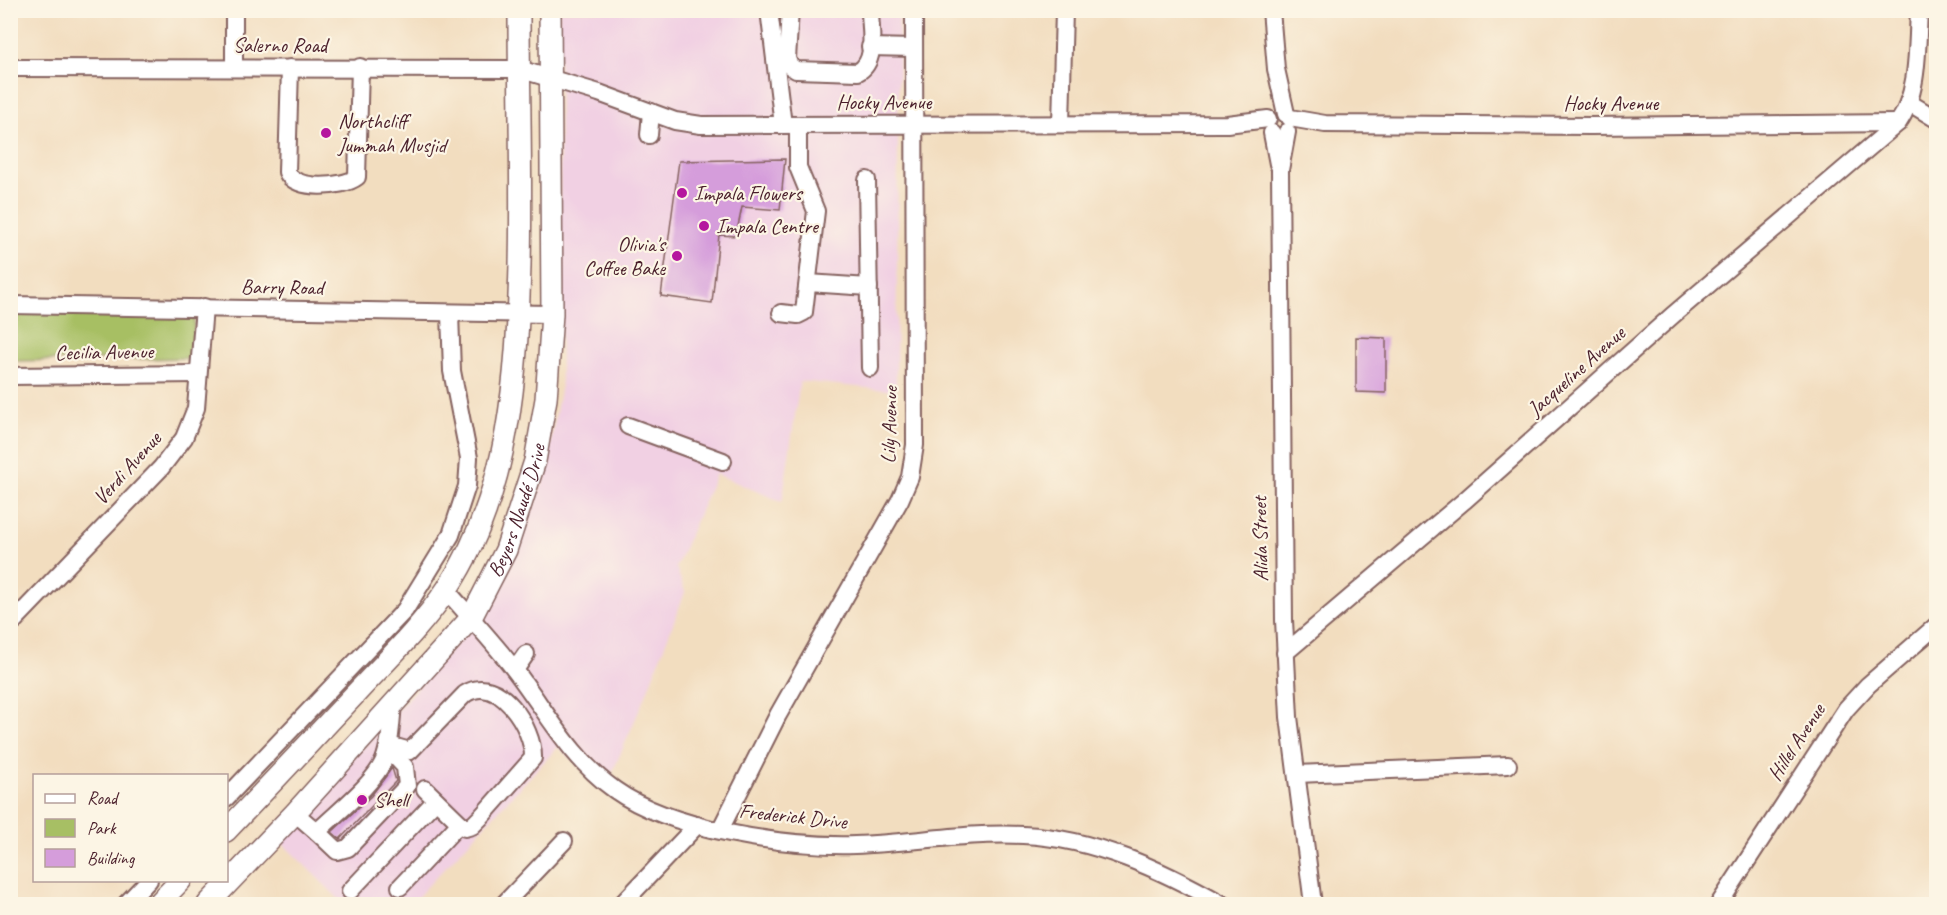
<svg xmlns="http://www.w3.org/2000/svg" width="1947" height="915" viewBox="0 0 1947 915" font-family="Caveat,sans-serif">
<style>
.built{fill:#f1d0e3}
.green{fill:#a7bf64;stroke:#786f48;stroke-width:1.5}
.building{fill:#d59ddb}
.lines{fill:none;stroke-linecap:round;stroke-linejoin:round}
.minor-casing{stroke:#85625f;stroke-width:20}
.major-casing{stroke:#85625f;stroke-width:24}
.minor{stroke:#fff;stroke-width:16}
.major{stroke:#fff;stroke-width:21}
.poi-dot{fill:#b5179e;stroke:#fcf5e5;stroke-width:2}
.labels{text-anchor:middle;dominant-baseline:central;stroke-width:4.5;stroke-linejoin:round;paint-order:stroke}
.street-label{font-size:21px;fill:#4a1f2b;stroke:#fcf5e5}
.poi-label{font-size:21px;fill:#4a1f2b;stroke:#fcf5e5;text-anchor:start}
</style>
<rect width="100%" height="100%" fill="#fcf5e5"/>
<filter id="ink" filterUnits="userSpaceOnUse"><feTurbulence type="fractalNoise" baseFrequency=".0167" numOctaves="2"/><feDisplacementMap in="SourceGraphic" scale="12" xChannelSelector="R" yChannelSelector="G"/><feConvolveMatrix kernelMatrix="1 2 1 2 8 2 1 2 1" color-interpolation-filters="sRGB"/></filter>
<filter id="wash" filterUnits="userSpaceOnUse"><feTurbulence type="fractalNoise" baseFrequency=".008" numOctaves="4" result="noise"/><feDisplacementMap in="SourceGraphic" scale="24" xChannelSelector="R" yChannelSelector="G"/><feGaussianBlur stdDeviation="1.35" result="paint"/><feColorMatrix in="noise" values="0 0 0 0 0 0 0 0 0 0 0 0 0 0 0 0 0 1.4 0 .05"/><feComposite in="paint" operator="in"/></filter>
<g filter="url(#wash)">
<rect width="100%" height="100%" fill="#f2ddbf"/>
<!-- built -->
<polygon class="built" points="559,11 899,11 896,391 800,381 782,502 716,474 676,567 685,592 645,697 606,787 558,747 411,904 344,904 279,840 484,614 523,534 544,480 561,385"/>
<!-- green -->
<polygon class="green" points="10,302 195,306 192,358 11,361"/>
<g id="blocks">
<!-- building -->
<g class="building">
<polygon points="785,159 780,210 742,207 736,236 719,235 712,303 661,296 679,161"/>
<polygon points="1356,337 1386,338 1386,393 1356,392"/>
<polygon points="392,768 396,781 340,839 332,832 371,796"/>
</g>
</g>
</g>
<g filter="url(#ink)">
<use href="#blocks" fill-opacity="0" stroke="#85625f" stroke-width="1.5"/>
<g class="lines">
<defs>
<g id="minor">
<polyline points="769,10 783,125"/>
<path d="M790 10 787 59 790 66 796 70 858 72C878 61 870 30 870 10"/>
<polyline points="1271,10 1276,69 1286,114"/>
<polyline points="870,47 914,48"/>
<polyline points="10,68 519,69 599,93 675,121 701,125 1227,124 1268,119"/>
<polyline points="234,68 234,10"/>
<path d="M290 68 287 172C294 191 343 188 357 177L360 67"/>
<polyline points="1908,102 1936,119"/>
<polyline points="1290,118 1325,124 1591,126 1898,123"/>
<polyline points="1061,124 1064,10"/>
<polyline points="1287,132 1280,170 1284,620 1289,717 1313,904"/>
<polyline points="1272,133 1278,164"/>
<polyline points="649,135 651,112"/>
<polyline points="867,180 870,368"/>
<polyline points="808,283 869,287"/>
<polyline points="10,305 552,314"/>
<polyline points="781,313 798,315 804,312 816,211 798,167 798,125"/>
<polyline points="10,376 198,374"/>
<polyline points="628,426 723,461"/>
<path d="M446 590C469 616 493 642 514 669 547 712 570 758 615 790 671 830 787 847 855 845 912 843 966 832 1023 835 1094 838 1162 870 1222 904"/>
<polyline points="10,625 161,468 184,438 196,408 204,307"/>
<path d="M1285 653 1464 501 1673 315 1898 123C1919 94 1917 46 1919 10"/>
<polyline points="515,670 526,654"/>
<path d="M389 745 410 751 465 694C498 672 534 728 533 758L481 817 472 826 465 828 425 789"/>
<polyline points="1297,774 1508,765"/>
<polyline points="226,798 405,610 451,535 467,486 469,458 452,371 450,313"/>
<path d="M295 813 317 832C336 813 374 784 384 760 391 742 391 723 393 704"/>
<polyline points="720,830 778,715 900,500 910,477 915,445 914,10"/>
<polyline points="317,832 337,851 348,848 407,786 405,767 388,749"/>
<polyline points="400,887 460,823"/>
<polyline points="350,891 436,800"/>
<polyline points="126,904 149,880"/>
<polyline points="504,904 564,841"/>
<polyline points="622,904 697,825"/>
<polyline points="1719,904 1846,709 1868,685 1936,626"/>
</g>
<g id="major">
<path d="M226 831C271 784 315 737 359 690 389 658 422 626 447 589 510 493 517 376 520 265 522 180 519 95 519 10"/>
<polyline points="158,904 181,880"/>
<path id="s1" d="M208 904 295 813 471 618 506 550 535 461 546 399 552 314 550 10"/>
</g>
</defs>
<!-- minor casing -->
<use href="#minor" class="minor-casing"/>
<!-- major casing -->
<use href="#major" class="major-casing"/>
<!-- minor -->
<use href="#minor" class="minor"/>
<!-- major -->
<use href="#major" class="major"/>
</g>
</g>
<!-- markers -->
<g class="poi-dot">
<circle cx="326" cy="133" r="6"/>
<circle cx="682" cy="193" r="6"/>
<circle cx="704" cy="226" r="6"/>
<circle cx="677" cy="256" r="6"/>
<circle cx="362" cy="800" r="6"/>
</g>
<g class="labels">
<!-- street labels -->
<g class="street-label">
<text x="280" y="45">Salerno Road</text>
<text x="884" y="102">Hocky Avenue</text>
<text x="1611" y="103">Hocky Avenue</text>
<text transform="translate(282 287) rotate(1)">Barry Road</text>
<text transform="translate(104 352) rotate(-1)">Cecilia Avenue</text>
<text transform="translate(1576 371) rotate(-42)">Jacqueline Avenue</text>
<text transform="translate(889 425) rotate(-88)">Lily Avenue</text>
<text transform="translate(127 468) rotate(-48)">Verdi Avenue</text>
<text stroke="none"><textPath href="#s1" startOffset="506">Beyers Naudé Drive</textPath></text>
<text transform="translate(1260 539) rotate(-91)">Alida Street</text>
<text transform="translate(1796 742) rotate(-57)">Hillel Avenue</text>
<text transform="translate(793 816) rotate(6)">Frederick Drive</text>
</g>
<!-- poi labels -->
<g class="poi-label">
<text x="338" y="121">Northcliff<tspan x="338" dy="24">Jummah Musjid</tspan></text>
<text x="694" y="193">Impala Flowers</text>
<text x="716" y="226">Impala Centre</text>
<text x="665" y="244" text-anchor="end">Olivia's<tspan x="665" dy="24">Coffee Bake</tspan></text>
<text x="374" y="800">Shell</text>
</g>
</g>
<!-- margin -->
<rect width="1947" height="915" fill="none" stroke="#fcf5e5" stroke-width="36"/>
<!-- legend -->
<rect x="33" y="774" width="195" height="108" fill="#fcf5e5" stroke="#b59f9b" stroke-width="1.5"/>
<rect x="45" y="794" width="30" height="9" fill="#ffffff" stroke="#b59f9b" stroke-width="1.5"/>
<text x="87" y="804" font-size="18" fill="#4a1f2b">Road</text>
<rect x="45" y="819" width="30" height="18" fill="#a7bf64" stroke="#b59f9b" stroke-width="1.5"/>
<text x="87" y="834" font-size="18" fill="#4a1f2b">Park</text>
<rect x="45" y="849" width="30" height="18" fill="#d59ddb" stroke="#b59f9b" stroke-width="1.5"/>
<text x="87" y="864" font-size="18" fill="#4a1f2b">Building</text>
</svg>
